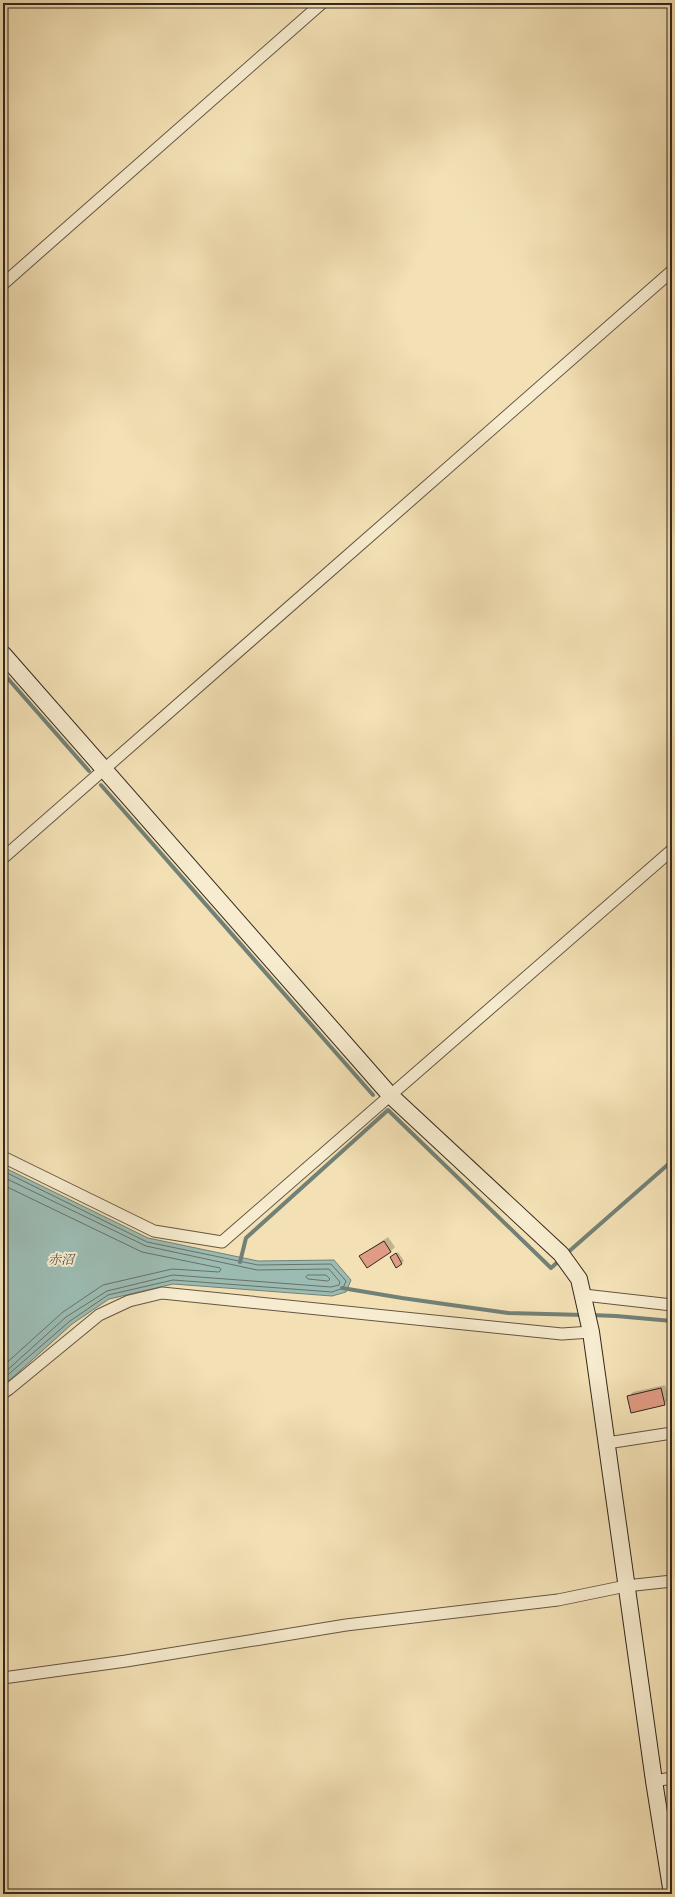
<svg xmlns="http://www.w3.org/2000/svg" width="675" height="1897" viewBox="0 0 675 1897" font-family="'IM FELL Double Pica','Noto Serif JP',serif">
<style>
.water{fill:#9cbcb3;stroke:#728177}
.shadow{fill:#0003}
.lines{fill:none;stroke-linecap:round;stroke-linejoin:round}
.shore{stroke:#687268;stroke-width:1}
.stream{stroke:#728177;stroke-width:4}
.building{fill:#e09b84;stroke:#34281e}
.street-casing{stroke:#645644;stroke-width:13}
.secondary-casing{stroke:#34281e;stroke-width:18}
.street{stroke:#f7eccf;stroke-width:11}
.secondary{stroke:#f7eccf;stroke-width:16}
.labels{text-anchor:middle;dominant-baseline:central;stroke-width:4;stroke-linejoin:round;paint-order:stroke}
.water-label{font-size:13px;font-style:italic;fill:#53544b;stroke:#f7eccf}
</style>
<rect width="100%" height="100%" fill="#f3e1b5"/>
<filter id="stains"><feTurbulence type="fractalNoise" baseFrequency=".005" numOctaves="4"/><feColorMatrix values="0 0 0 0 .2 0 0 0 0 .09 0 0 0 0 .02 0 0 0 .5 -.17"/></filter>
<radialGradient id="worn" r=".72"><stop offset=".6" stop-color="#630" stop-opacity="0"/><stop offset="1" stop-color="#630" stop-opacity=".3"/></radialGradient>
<!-- water -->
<polygon class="water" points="3,1167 148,1238 258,1261 334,1260 351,1280 346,1292 332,1296 173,1284 109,1299 72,1324 11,1379 3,1384"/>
<!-- shadow -->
<g class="shadow">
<polygon points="388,1237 395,1247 390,1252 360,1256"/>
<polygon points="398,1252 404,1261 397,1266 393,1256"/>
<polygon points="665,1385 669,1400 664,1404 628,1397 633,1392"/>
</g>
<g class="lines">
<!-- shore -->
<g class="shore">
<polyline points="3,1171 147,1242 258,1265 331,1264 346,1281 343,1288 332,1292 173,1280 108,1295 70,1321 3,1379"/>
<polyline points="3,1177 146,1246 257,1270 329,1269 340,1282 339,1285 331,1287 173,1275 107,1291 66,1317 3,1374"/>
<polyline points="3,1185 142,1252 220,1268 221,1270 219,1272 172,1269 103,1285 63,1312 3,1366"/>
<polygon points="308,1275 326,1275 330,1279 328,1281 308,1279 306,1277"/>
</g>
<!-- stream -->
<g class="stream">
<polyline points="3,673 89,771"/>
<polyline points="101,785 373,1095"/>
<polyline points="566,1254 672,1161"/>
<polyline points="240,1262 246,1238 388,1110 551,1268 561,1259"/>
<polyline points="342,1288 402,1298 508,1313 584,1315"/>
<polyline points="590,1315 616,1316 672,1321"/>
</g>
</g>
<!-- building -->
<g class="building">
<polygon points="384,1241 391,1252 367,1268 359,1256"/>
<polygon points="396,1253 402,1264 396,1268 390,1257"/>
<polygon points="661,1388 665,1405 631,1413 627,1396"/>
</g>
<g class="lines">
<defs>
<g id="street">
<polyline points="3,284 322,3"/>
<polyline points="3,858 672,271"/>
<polyline points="3,1157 154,1231 222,1242 672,850"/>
<polyline points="584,1295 672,1305"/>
<polyline points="3,1393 9,1389 99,1315 129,1301 162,1293 562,1334 591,1332"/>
<polyline points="607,1443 672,1433"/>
<polyline points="3,1678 126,1661 346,1625 558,1600 626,1586 672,1581"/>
<polyline points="654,1781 672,1778"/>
</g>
<polyline id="secondary" points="3,654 390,1095 561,1254 579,1279 591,1332 654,1781 672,1894"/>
</defs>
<!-- street casing -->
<use href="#street" class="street-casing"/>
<!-- secondary casing -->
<use href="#secondary" class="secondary-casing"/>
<!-- street -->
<use href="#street" class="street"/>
<!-- secondary -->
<use href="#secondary" class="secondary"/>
</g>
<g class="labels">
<!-- water labels -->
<g class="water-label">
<text x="61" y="1260">赤沼</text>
</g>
</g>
<!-- margin -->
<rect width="675" height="1897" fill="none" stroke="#f3e1b5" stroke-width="16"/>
<rect x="4" y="4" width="667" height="1889" fill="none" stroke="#34281e" stroke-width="2"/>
<rect x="8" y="8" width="659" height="1881" fill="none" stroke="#34281e"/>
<rect width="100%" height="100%" filter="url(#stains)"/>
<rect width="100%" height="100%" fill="url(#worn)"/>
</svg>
